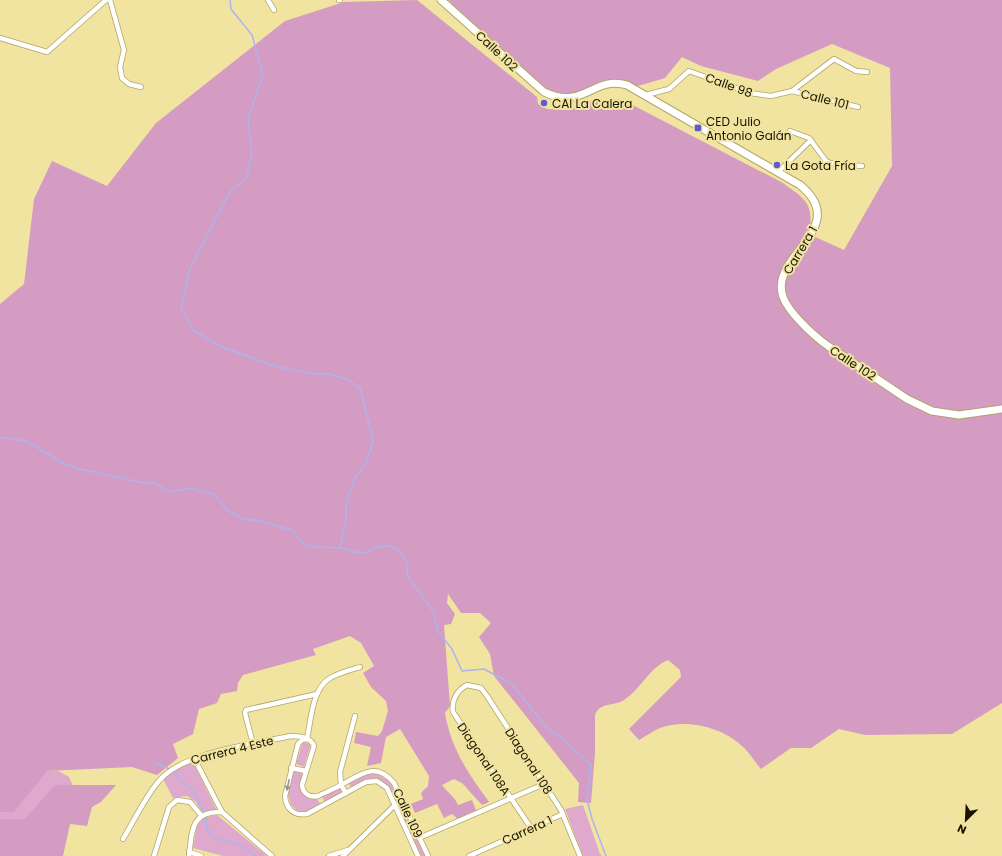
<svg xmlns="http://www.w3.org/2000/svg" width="1002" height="856" viewBox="0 0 1002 856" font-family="Poppins,sans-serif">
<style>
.green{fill:#dfa9cd}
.forest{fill:#d49cc2}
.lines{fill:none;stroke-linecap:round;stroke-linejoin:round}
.stream{stroke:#adb4ed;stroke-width:1.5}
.street-casing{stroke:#b2a665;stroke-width:6}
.primary-casing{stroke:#b2a665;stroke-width:9}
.street{stroke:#fff;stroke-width:4.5}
.primary{stroke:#fff;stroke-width:7}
.oneway{fill:#98958c}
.poi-dot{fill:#5e5cd5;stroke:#f1e4a1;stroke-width:1.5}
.labels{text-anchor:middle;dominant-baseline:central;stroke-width:4;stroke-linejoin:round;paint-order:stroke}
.street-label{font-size:12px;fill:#191400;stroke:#f1e4a1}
.poi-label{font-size:12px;fill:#191400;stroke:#f1e4a1;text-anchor:start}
</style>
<rect width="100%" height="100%" fill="#f1e4a1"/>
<!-- green -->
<g class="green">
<polygon points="304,742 310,744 310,747 304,767 296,764 302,744"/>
<polygon points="0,752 42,771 58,771 69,777 75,790 0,856"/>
<polygon points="193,762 217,811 201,811 196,802 187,796 173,798 163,779 177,768"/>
<path d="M294 771 303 774C299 787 299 799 317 799L321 805 307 812 297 810 291 805 288 795Z"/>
<path d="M373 773C388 777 393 786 399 799L396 800C383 774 375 774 351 787L348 783 365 774Z"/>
<polygon points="340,787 343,793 325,802 322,797"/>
<polygon points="583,805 600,854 602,856 583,856 565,809"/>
<polygon points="402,806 426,856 421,856 400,811"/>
<polygon points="217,815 267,856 223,856 193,848 197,826 203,818"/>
</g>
<!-- forest -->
<g class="forest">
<path d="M417 0 537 97 538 104 547 109 571 110 585 102 621 99 783 183C793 191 809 199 810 213 811 221 810 227 811 235L844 250 892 166 890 68 832 44 776 69 758 81 701 66 682 57 665 78 638 86 615 81 600 82 578 93 567 95 555 94 545 90 448 0H1002V703L952 734 865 735 839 729 811 748H791L761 769C755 762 751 755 745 749 725 728 688 718 660 728 653 731 646 736 639 740L629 729 681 677 680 670 668 660C649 668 641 689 624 700 613 707 601 701 595 715V753L591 803 578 802 579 783 494 676 490 654 479 637 491 623 480 613H461L448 594 447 603 455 614 451 624 444 625 450 706 445 713C451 749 468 773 489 802L482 805 462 783 454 779 442 785C447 792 455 797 458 805L472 800 477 813 458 819 452 814 444 818 437 804 415 813 411 804 423 799 421 793 428 786 429 776 400 729 386 737 381 763 367 766 371 747 354 743 356 732 378 736 382 731 388 711 386 701 371 687 363 673 374 666 361 643 350 636 313 649 316 655 243 675 238 683 237 691 221 694 217 703 199 709 193 734 173 744 178 758 157 775 132 767 47 771 14 812H0V304L24 284 34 199 52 161 107 186 156 123 285 21 344 2Z"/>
<polygon points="55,785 116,785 101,802 92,807 87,826 70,824 63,856 0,856 0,819 25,819"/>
</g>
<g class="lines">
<!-- stream -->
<g class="stream">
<polyline points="230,0 231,9 252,35 263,75 248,119 252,154 246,179 230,191 190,269 181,308 193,330 222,347 274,366 314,374 330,374 349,380 360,388 373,441 366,463 355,478 346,504 346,521 340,548"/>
<path d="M0 437 26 441 63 463 79 469 145 483H156L168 492 190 488 214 494 228 511 245 520H256L294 531C305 553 319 545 339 548 348 549 355 554 364 553 368 553 371 549 375 548 395 541 409 554 407 575L434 613 437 630 452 649 462 671 484 669 512 684 546 727 564 740 591 765 587 800 592 819 606 856"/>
<polyline points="154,762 174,771 180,780 192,789 204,813"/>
<polyline points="206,816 207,829 216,839 239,844 256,856"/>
</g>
<defs>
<g id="street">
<polyline points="110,0 124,50 120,67 122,78 129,84 141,87"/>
<polyline points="268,0 274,10"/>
<polyline points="339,0 340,0"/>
<polyline points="0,38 47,52 106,0"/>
<polyline points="792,91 858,107"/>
<polyline points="646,95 669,89 689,71 750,93 771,96 792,91 834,59 856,71 867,72"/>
<polyline points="790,131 809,138 826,161 830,163 862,166"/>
<polyline points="778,172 811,140"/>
<path d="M307 739 302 740 298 744 285 796C286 809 294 816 307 814L366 782 377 781 387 788 418 856"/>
<path d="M307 739C311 720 312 689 330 678 339 673 350 670 360 667"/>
<polyline points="253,744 245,713 246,710 317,694"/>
<polyline points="194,758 222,812 272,856"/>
<polyline points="291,768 306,771"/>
<polyline points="346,793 341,785 340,772 355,716"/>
<path d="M531 828 453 712C451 701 457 690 467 685L481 688 487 696 561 810 580 856"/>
<polyline points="419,838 544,784"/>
<path d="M123 839C134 821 144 799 158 782 181 752 255 744 291 736 300 736 311 737 314 746L302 785C303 794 310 798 318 796 326 792 334 789 341 785 361 774 376 761 394 783L428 856"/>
<polyline points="189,852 201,856"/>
<polyline points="154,856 169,807 177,800 190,802 201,815"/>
<path d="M189 856C192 830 191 811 222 812"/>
<polyline points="329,856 348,850"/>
<polyline points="343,856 395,805 403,802"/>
<polyline points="469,856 563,814"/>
</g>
<path id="primary" d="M441 0 544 92C584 111 593 75 627 85L800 185C851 227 773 254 782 293 785 310 814 336 828 346L907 399 932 411 959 415 1002 409"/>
</defs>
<!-- street casing -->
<use href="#street" class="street-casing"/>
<!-- primary casing -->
<use href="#primary" class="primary-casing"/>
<!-- street -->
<use href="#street" class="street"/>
<!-- primary -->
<use href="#primary" class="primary"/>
</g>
<!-- one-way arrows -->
<defs><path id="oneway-solid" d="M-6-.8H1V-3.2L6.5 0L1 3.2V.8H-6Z"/></defs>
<use class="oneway" href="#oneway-solid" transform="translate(288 785) rotate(102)"/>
<!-- markers -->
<g class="poi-dot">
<circle cx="544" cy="103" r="4"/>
<rect x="694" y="124" width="8" height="8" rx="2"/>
<circle cx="777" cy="165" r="4"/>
</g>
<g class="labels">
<!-- street labels -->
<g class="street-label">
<text transform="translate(497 51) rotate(43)">Calle 102</text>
<text transform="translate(729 85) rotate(20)">Calle 98</text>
<text transform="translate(825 99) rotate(14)">Calle 101</text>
<text transform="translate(800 250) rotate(-59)">Carrera 1</text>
<text transform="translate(853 363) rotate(33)">Calle 102</text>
<text transform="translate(232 750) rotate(-14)">Carrera 4 Este</text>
<text transform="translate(484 759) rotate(56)">Diagonal 108A</text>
<text transform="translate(529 761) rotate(57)">Diagonal 108</text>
<text transform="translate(408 813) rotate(65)">Calle 109</text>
<text transform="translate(527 830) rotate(-24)">Carrera 1</text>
</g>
<!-- poi labels -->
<g class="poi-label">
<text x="552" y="103">CAI La Calera</text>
<text x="706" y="121">CED Julio<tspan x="706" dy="14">Antonio Galán</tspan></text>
<text x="785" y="165">La Gota Fría</text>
</g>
</g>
<!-- north arrow -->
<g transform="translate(966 820) rotate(204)" stroke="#f1e4a1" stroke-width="3" paint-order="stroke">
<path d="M0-3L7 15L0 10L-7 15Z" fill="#191400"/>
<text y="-6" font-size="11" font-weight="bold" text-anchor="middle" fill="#191400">N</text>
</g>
</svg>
